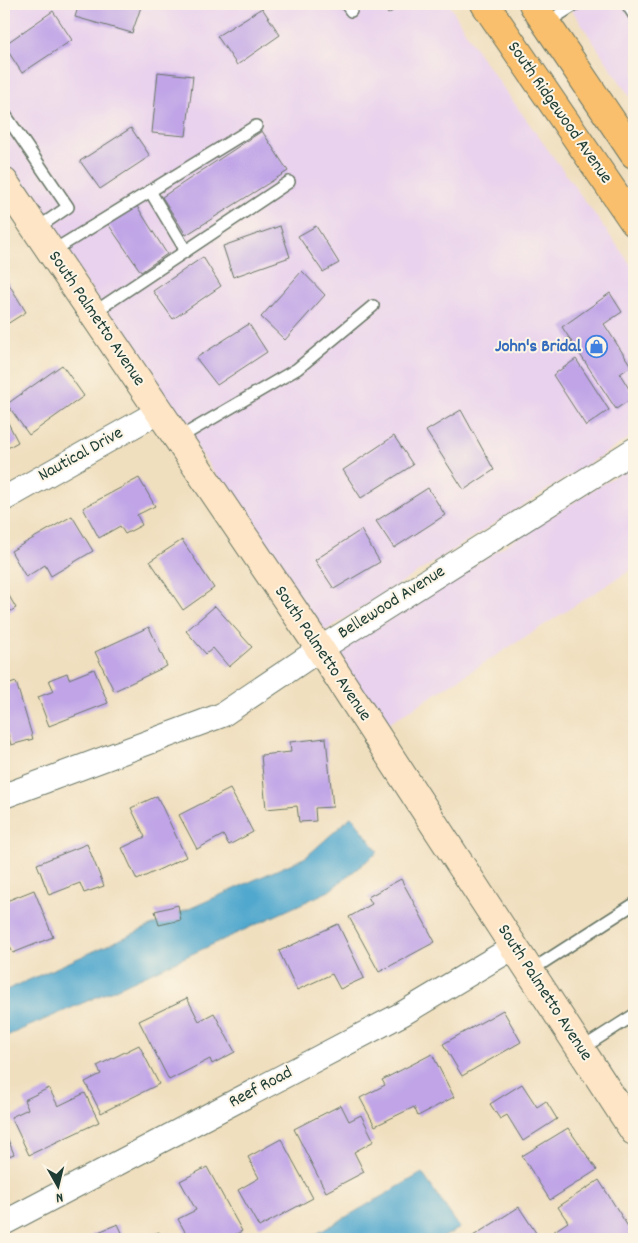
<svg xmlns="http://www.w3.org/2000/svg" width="638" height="1243" viewBox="0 0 638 1243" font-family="Dekko,sans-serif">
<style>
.built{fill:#e9d2ed}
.water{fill:#51a8ce;stroke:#387281}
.building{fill:#c0a4e7}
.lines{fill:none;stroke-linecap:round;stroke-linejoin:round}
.lane-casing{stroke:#687665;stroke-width:14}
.street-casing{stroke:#687665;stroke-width:26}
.secondary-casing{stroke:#687665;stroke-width:30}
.primary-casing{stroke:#687665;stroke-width:30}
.lane{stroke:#fff;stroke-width:11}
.street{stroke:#fff;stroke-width:24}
.secondary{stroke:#fde5c5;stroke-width:28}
.primary{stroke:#f9bf6d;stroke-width:28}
.labels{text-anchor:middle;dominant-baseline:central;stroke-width:4;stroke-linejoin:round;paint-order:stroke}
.street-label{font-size:18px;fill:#1f3d34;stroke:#fcf5e5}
.shop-label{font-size:18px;font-weight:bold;fill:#366cbe;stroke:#fcf5e5;text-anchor:end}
</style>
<rect width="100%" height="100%" fill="#fcf5e5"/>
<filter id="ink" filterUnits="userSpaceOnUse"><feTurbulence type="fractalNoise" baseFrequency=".02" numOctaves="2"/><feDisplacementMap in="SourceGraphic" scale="10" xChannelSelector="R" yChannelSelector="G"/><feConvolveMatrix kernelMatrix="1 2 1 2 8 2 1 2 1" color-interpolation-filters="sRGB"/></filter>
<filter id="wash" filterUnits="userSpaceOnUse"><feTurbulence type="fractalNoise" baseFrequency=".0096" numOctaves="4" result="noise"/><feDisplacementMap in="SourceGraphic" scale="20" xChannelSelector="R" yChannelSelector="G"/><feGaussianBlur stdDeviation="1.12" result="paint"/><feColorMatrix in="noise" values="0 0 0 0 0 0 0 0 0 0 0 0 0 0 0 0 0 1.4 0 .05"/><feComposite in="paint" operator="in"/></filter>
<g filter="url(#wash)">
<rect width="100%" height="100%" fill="#f0dfbf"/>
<!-- built -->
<g class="built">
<polygon points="4,4 449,4 479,54 634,269 634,435 322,633 4,160"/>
<polygon points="568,4 634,4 634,103"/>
<polygon points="634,464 634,568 385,726 336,653"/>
</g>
<!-- water -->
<g class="water">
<polygon points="352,816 378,852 329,891 122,986 4,1037 4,991 306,857"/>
<polygon points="422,1173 460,1228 440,1239 308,1239"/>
</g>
<g id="blocks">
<!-- building -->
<g class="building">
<polygon points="79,4 142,4 132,33 75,17"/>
<polygon points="375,4 404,4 388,14 382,5 378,8"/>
<polygon points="262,8 280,35 237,65 217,36"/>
<polygon points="53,11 72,40 22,73 4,45"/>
<polygon points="158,72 193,76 186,136 152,133"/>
<polygon points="131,128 150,156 100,189 80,161"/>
<polygon points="262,131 288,171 186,235 162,197"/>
<polygon points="135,203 167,254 141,272 106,221"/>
<polygon points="280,226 290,257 233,277 223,246"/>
<polygon points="316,226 339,263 323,272 298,236"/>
<polygon points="203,257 221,286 173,319 153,291"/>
<polygon points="302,271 325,295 285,340 261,317"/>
<polygon points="4,276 26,312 4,326"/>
<polygon points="610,293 622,312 604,324 631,366 620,374 634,397 616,409 562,327"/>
<polygon points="249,324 267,352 217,385 196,358"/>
<polygon points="576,359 609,410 586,426 553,375"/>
<polygon points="62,365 84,396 29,435 7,404"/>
<polygon points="461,410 494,470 464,490 426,431"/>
<polygon points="4,415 18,442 4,450"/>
<polygon points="394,436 413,465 361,498 343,470"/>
<polygon points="139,478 155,506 137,515 142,525 125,534 120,526 99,538 83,508"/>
<polygon points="428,488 445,515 394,548 376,521"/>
<polygon points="72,516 93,551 51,576 45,565 26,577 11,551"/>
<polygon points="361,530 380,562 334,589 315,560"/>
<polygon points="182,540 214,588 183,610 150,561"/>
<polygon points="4,587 16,608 4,615"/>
<polygon points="215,606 252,647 229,667 213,648 206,654 186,631"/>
<polygon points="149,627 167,666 114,691 95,652"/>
<polygon points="94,669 108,703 49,726 38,697 54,691 49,680 67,673 69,679"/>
<polygon points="16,682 33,739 11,745 8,734 4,736 4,686"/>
<polygon points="326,738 333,807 315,808 316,821 299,822 297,806 266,809 261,755 291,752 290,742"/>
<polygon points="230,789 253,832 229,845 223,835 197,849 179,815"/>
<polygon points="157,796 186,857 137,880 122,848 145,837 131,808"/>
<polygon points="87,844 104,886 84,893 80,883 49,895 37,864"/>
<polygon points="401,879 435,942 379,972 349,917 372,904 368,897"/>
<polygon points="34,890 53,937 13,953 4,935 4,902"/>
<polygon points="178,905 181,920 159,925 155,911"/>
<polygon points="338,924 364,978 340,989 332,974 297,990 279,951"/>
<polygon points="187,998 199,1021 214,1013 235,1052 212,1064 210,1059 169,1080 139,1021"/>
<polygon points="503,1010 521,1042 462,1076 443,1044"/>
<polygon points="139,1045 159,1084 101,1113 85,1082 101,1074 97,1066"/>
<polygon points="432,1054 454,1097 418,1116 414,1107 375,1126 360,1098 385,1085 382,1080"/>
<polygon points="522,1084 537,1107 546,1101 557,1119 523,1141 507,1115 500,1119 490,1104"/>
<polygon points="49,1088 58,1106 85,1093 99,1122 29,1155 11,1117 28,1109 24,1100"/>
<polygon points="341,1105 349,1121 361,1115 374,1141 354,1152 364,1172 326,1192 294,1129"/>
<polygon points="568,1128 597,1170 550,1200 522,1156"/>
<polygon points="4,1130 14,1154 4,1158"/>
<polygon points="281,1139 313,1198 259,1227 238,1190 259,1178 248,1157"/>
<polygon points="207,1167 242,1231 226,1239 189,1239 178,1219 196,1210 180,1181"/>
<polygon points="599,1180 632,1233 622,1239 557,1239 553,1232 568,1222 558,1207"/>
<polygon points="519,1207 540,1239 476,1239 473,1236"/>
<polygon points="118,1224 125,1239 93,1239 91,1235"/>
<polygon points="159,1232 163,1239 141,1239"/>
</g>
</g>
</g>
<g filter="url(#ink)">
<use href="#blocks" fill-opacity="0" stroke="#687665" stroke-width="1"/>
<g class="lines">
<defs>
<g id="lane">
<polyline points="346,4 351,11"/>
<polyline points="627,4 634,15"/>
<polyline points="546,23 576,4"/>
<polyline points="4,113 68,207 36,229"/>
<polyline points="150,191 186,251"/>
<polyline points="51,252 256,126"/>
<polyline points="93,313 289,182"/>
<polyline points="177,439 297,369 373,306"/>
<polyline points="530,971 634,904"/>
<polyline points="581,1049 634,1015"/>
</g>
<g id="street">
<polyline points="4,499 158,412"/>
<polyline points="4,796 222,715 320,649 634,450"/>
<polyline points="4,1223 402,1014 514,947"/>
</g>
<polyline id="secondary" points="4,182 320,649 634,1131"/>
<g id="primary">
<polyline points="485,4 634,222"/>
<polyline points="533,4 634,154"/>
</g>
</defs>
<!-- lane casing -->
<use href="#lane" class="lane-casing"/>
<!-- street casing -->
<use href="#street" class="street-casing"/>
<!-- secondary casing -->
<use href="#secondary" class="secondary-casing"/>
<!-- primary casing -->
<use href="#primary" class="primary-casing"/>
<!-- lane -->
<use href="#lane" class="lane"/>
<!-- street -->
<use href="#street" class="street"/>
<!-- secondary -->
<use href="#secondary" class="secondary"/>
<!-- primary -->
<use href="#primary" class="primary"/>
</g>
</g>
<!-- icons -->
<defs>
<symbol id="shop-ring" viewBox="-11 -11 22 22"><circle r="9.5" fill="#fcf5e5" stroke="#3f7fe0" stroke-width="1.5"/><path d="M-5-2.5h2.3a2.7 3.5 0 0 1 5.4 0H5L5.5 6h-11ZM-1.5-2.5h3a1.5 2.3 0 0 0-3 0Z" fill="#3f7fe0"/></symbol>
</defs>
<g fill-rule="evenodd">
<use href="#shop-ring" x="584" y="334" width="25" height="25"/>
</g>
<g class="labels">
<!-- street labels -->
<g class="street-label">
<text transform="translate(559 113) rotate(55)">South Ridgewood Avenue</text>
<text transform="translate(96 319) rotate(56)">South Palmetto Avenue</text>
<text transform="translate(81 455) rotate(-29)">Nautical Drive</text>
<text transform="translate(392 603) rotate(-32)">Bellewood Avenue</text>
<text transform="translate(322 654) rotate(56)">South Palmetto Avenue</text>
<text transform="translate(544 993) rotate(57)">South Palmetto Avenue</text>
<text transform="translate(261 1088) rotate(-28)">Reef Road</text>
</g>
<!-- shop labels -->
<g class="shop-label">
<text x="581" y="347">John's Bridal</text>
</g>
</g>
<!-- margin -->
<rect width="638" height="1243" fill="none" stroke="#fcf5e5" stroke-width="20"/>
<!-- north arrow -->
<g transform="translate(58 1186) rotate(172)" stroke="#fcf5e5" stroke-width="4" paint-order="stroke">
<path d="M0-4L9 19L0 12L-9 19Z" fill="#1f3d34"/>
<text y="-8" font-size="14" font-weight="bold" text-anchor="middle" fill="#1f3d34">N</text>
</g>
</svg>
